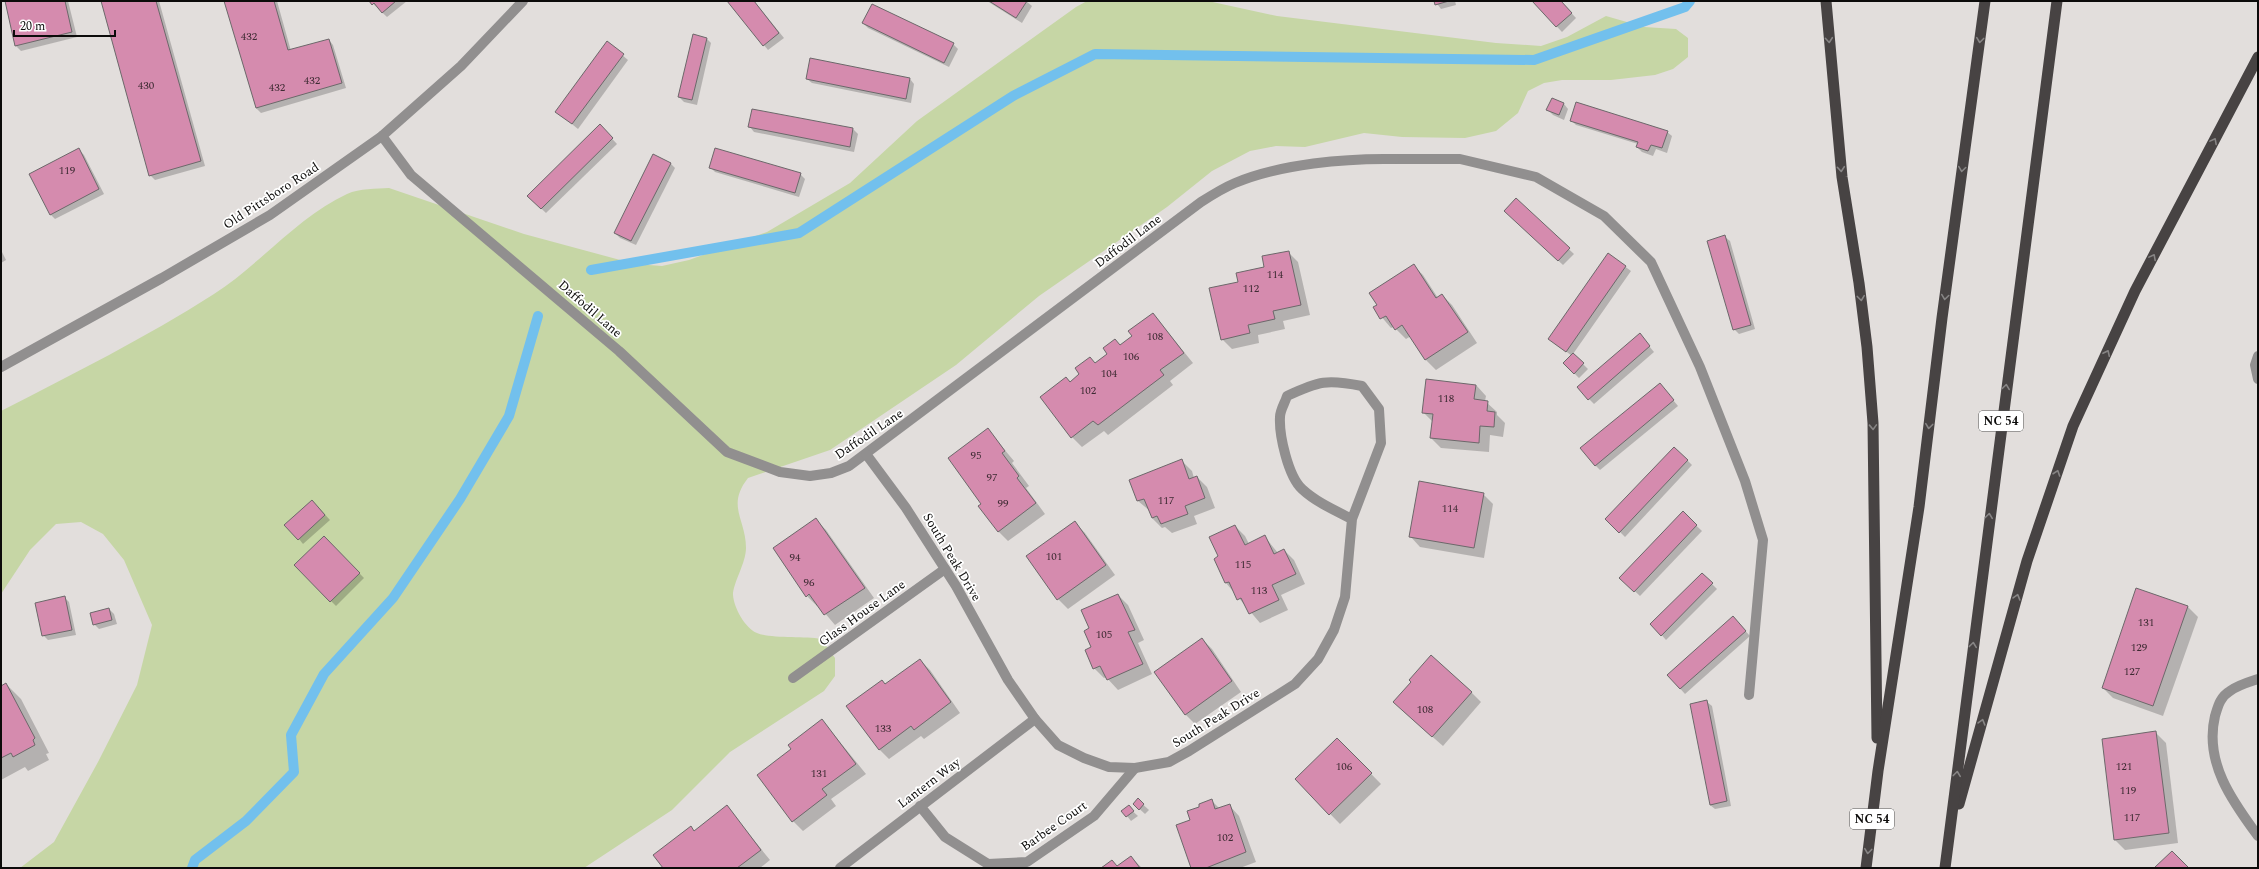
<svg xmlns="http://www.w3.org/2000/svg" width="2259" height="869" viewBox="0 0 2259 869" font-family="Spectral,serif">
<style>
.green{fill:#c6d6a5}
.shadow{fill:#0003}
.lines{fill:none;stroke-linecap:round;stroke-linejoin:round}
.stream{stroke:#72c0ed;stroke-width:10}
.building{fill:#d58bae;stroke:#6c686a}
.service{stroke:#918f8f;stroke-width:10}
.minor{stroke:#918f8f;stroke-width:10}
.trunk{stroke:#474343;stroke-width:11}
.oneway{stroke:#878585}
.labels{text-anchor:middle;dominant-baseline:central;stroke-width:3.5;stroke-linejoin:round;paint-order:stroke}
.number-label{font-size:11px;fill:#3e2b33}
.shield{fill:#fff;stroke:#555454;stroke-width:1}
.shield-label{font-size:12px;font-weight:bold;fill:#0c0b0a}
.street-label{font-size:13px;fill:#0c0b0a;stroke:#fff}
</style>
<rect width="100%" height="100%" fill="#e2dedc"/>
<!-- green -->
<path class="green" d="M1087 1H1208L1277 16 1496 43 1541 46 1567 37 1606 16 1644 27 1676 29 1688 38V57L1673 69 1655 75 1611 80H1562L1544 83 1528 91 1518 113 1496 131 1465 138 1402 137 1364 133 1305 147 1276 146 1250 151 1212 171 1167 207 1039 296 956 365 830 450 748 478C726 506 746 519 746 548 746 563 733 583 733 595 734 608 745 628 757 633 771 639 804 636 821 639L835 658V676L824 691 730 752 672 810 584 868H20L54 842 98 762 137 685 152 625 124 560 103 534 81 522 56 524 30 550 1 594V411C73 374 145 338 214 294 259 265 299 216 347 194 360 188 376 189 389 188L524 234 635 264 662 266 689 260 767 232 850 183 917 121 1076 7Z"/>
<!-- shadow -->
<g class="shadow">
<polygon points="6,1 68,1 77,37 21,51 16,46"/>
<polygon points="102,1 159,1 205,166 155,180 150,175"/>
<polygon points="225,1 277,1 291,51 329,40 333,45 346,88 261,113 256,108"/>
<polygon points="370,1 407,1 387,17"/>
<polygon points="728,1 754,1 784,38 768,50"/>
<polygon points="987,1 1026,1 1032,6 1022,23"/>
<polygon points="1435,1 1455,1 1456,5 1441,9"/>
<polygon points="1533,1 1560,1 1576,18 1562,32"/>
<polygon points="863,23 953,44 958,49 949,67 868,28"/>
<polygon points="706,38 711,43 697,105 684,102 679,97"/>
<polygon points="608,43 628,60 578,129 557,112"/>
<polygon points="807,79 910,79 914,84 911,103 812,83"/>
<polygon points="1564,104 1568,109 1564,120 1553,115 1548,110"/>
<polygon points="753,110 853,129 858,134 854,152 754,132 750,127"/>
<polygon points="1571,120 1667,132 1672,136 1667,153 1656,149 1653,156 1642,152 1637,147 1638,144 1576,125"/>
<polygon points="600,126 617,144 546,213 528,196"/>
<polygon points="79,150 84,155 104,194 55,219 50,214"/>
<polygon points="670,163 675,168 636,245 620,238 615,233"/>
<polygon points="710,167 800,174 805,179 799,197 715,172"/>
<polygon points="1516,200 1574,254 1563,265 1510,216"/>
<polygon points="1725,237 1730,241 1755,329 1739,334 1734,329"/>
<polygon points="1,250 6,260 1,263"/>
<polygon points="1288,252 1298,262 1310,315 1283,321 1285,329 1258,335 1259,343 1232,349 1222,339 1239,282"/>
<polygon points="1608,254 1631,271 1573,354 1588,369 1579,378 1564,363 1572,356 1555,343"/>
<polygon points="1413,265 1423,275 1438,298 1442,295 1452,305 1477,343 1436,370 1426,360 1411,336 1406,339 1394,327 1391,328 1374,308"/>
<polygon points="1153,314 1193,363 1170,381 1173,385 1108,435 1104,431 1082,447 1072,437 1066,378 1071,382 1096,364 1133,336"/>
<polygon points="1644,340 1654,352 1594,404 1589,399"/>
<polygon points="1476,385 1486,396 1485,401 1497,412 1497,415 1505,423 1503,437 1490,435 1489,452 1441,448 1431,438 1433,422 1424,413"/>
<polygon points="1664,389 1678,406 1600,470 1595,465"/>
<polygon points="988,430 1014,461 1012,463 1029,486 1026,488 1045,514 1008,541 998,531 983,504"/>
<polygon points="1687,460 1692,465 1625,537 1607,519"/>
<polygon points="1182,461 1192,471 1194,478 1197,477 1207,487 1215,508 1194,516 1197,524 1172,533 1165,527 1162,528 1152,518 1150,511 1138,501 1131,480"/>
<polygon points="1483,494 1493,504 1484,558 1420,547 1410,536"/>
<polygon points="317,506 330,520 303,544 299,539"/>
<polygon points="1683,513 1702,531 1640,596 1626,583"/>
<polygon points="816,520 826,530 874,598 835,625 818,605 817,606 807,596"/>
<polygon points="1075,523 1085,533 1115,575 1068,609 1058,599"/>
<polygon points="1235,526 1245,536 1249,544 1265,537 1278,553 1284,550 1294,560 1305,584 1281,595 1288,610 1260,623 1226,583 1215,559 1220,557"/>
<polygon points="324,537 364,578 336,606 295,565"/>
<polygon points="1702,574 1717,589 1666,640 1652,624"/>
<polygon points="1118,595 1128,605 1144,640 1138,643 1152,674 1118,690 1106,677 1104,678 1094,668 1091,629"/>
<polygon points="64,597 69,602 76,635 48,640 43,635"/>
<polygon points="2188,607 2198,617 2163,716 2113,698 2103,688"/>
<polygon points="109,609 114,614 117,624 99,629 94,624"/>
<polygon points="1738,623 1750,636 1685,694 1668,675"/>
<polygon points="1202,639 1212,649 1241,692 1195,724 1185,714"/>
<polygon points="920,660 930,670 960,713 924,739 921,736 889,759 879,749 885,685"/>
<polygon points="6,684 21,699 49,753 46,754 49,760 28,771 25,767 1,780 1,687"/>
<polygon points="1471,692 1481,702 1443,746 1404,712"/>
<polygon points="1707,702 1712,706 1731,806 1715,809 1710,805"/>
<polygon points="822,720 866,774 831,799 836,806 803,831 793,821 792,749"/>
<polygon points="2156,733 2166,743 2178,843 2125,850 2115,840"/>
<polygon points="1337,739 1381,784 1340,824 1296,779"/>
<polygon points="1138,800 1149,810 1145,814 1134,804"/>
<polygon points="1212,801 1220,809 1229,805 1239,816 1256,862 1240,868 1192,868 1201,807"/>
<polygon points="727,807 770,860 760,868 664,868 691,827 695,832"/>
<polygon points="1128,807 1138,816 1131,821 1127,816"/>
<polygon points="1131,857 1142,868 1103,868 1118,867"/>
</g>
<g class="lines">
<!-- stream -->
<g class="stream">
<polyline points="591,270 799,233 1013,96 1095,54 1534,60 1685,7 1690,1"/>
<polyline points="192,868 195,860 246,821 294,772 291,735 324,674 393,598 460,499 509,416 538,316"/>
</g>
</g>
<!-- building -->
<g class="building">
<polygon points="5,1 65,1 72,32 15,46"/>
<polygon points="101,1 156,1 201,161 149,176"/>
<polygon points="224,1 274,1 288,50 329,39 342,83 256,108"/>
<polygon points="369,1 396,1 382,13 374,3 372,5"/>
<polygon points="727,1 754,1 779,33 763,46"/>
<polygon points="989,1 1027,1 1016,18"/>
<polygon points="1434,1 1449,1 1435,5"/>
<polygon points="1532,1 1561,1 1572,13 1556,27"/>
<polygon points="872,4 954,43 944,63 862,23"/>
<polygon points="693,34 707,38 692,100 678,97"/>
<polygon points="607,41 624,54 572,124 555,112"/>
<polygon points="810,58 910,78 906,99 806,79"/>
<polygon points="1552,98 1564,103 1559,115 1546,110"/>
<polygon points="1576,102 1668,131 1662,148 1651,145 1648,151 1636,147 1638,142 1570,121"/>
<polygon points="752,109 853,128 850,147 748,127"/>
<polygon points="600,124 613,138 541,209 527,196"/>
<polygon points="79,148 99,189 50,215 29,174"/>
<polygon points="715,148 801,173 795,193 709,168"/>
<polygon points="653,154 671,163 631,241 614,233"/>
<polygon points="1516,198 1570,248 1558,261 1504,211"/>
<polygon points="1725,235 1751,325 1733,330 1707,241"/>
<polygon points="1289,251 1301,305 1273,311 1275,319 1248,325 1250,333 1221,340 1209,288 1238,282 1236,273 1264,267 1262,256"/>
<polygon points="1608,253 1626,266 1566,352 1548,339"/>
<polygon points="1414,264 1436,298 1442,294 1468,332 1425,360 1402,325 1395,330 1386,316 1380,319 1373,307 1377,305 1369,293"/>
<polygon points="1153,313 1184,353 1160,370 1164,375 1098,425 1093,421 1071,438 1040,397 1066,377 1070,382 1079,374 1075,368 1090,357 1095,363 1107,354 1103,348 1115,339 1120,345 1132,336 1128,331"/>
<polygon points="1640,333 1650,346 1588,400 1577,387"/>
<polygon points="1573,353 1584,363 1574,374 1563,363"/>
<polygon points="1426,379 1476,385 1474,399 1488,401 1487,411 1495,412 1494,427 1480,426 1479,443 1430,438 1433,414 1422,413"/>
<polygon points="1660,383 1674,400 1595,466 1580,448"/>
<polygon points="988,428 1005,451 1002,453 1019,476 1017,478 1036,503 998,532 978,506 981,504 948,458"/>
<polygon points="1674,447 1688,460 1619,533 1605,519"/>
<polygon points="1182,459 1189,479 1197,476 1205,498 1185,506 1188,514 1161,524 1157,516 1152,518 1144,499 1137,501 1129,480"/>
<polygon points="1419,481 1484,493 1474,548 1409,537"/>
<polygon points="312,500 325,515 298,540 284,525"/>
<polygon points="1683,511 1697,525 1634,592 1619,578"/>
<polygon points="816,518 865,588 824,615 809,594 806,597 773,548"/>
<polygon points="1075,521 1106,565 1057,600 1026,556"/>
<polygon points="1235,525 1245,545 1265,535 1274,554 1284,549 1296,574 1272,585 1279,600 1249,614 1241,598 1237,600 1229,582 1225,583 1214,559 1218,556 1209,537"/>
<polygon points="324,536 360,573 330,602 294,565"/>
<polygon points="1702,573 1713,583 1661,636 1650,624"/>
<polygon points="2136,588 2188,606 2153,706 2102,688"/>
<polygon points="1118,594 1135,630 1128,632 1143,664 1107,680 1100,666 1093,669 1085,650 1091,647 1084,631 1089,628 1081,610"/>
<polygon points="65,596 72,630 42,636 35,603"/>
<polygon points="109,608 112,620 93,625 90,613"/>
<polygon points="1733,616 1746,631 1680,689 1667,675"/>
<polygon points="1202,638 1232,681 1185,715 1154,672"/>
<polygon points="1431,655 1472,692 1432,737 1393,702 1411,682 1409,680"/>
<polygon points="920,659 951,702 914,730 911,726 879,750 846,706 882,680 885,684"/>
<polygon points="6,683 35,738 33,740 35,745 13,757 11,753 1,758 1,686"/>
<polygon points="1707,700 1727,801 1710,805 1690,704"/>
<polygon points="822,719 856,764 822,789 827,795 792,822 757,775 791,749 788,745"/>
<polygon points="2156,731 2169,833 2114,840 2102,739"/>
<polygon points="1337,738 1372,773 1329,815 1295,779"/>
<polygon points="1138,798 1144,804 1139,810 1133,804"/>
<polygon points="1212,799 1215,809 1230,804 1246,852 1206,868 1191,868 1176,825 1190,820 1187,811 1199,807 1199,804"/>
<polygon points="727,805 761,850 737,868 663,868 653,855 691,826 694,831"/>
<polygon points="1129,805 1134,811 1126,817 1121,811"/>
<polygon points="2172,851 2189,868 2154,868"/>
<polygon points="1131,856 1140,868 1101,868 1112,860 1117,866"/>
</g>
<g class="lines">
<!-- service -->
<g class="service">
<polyline points="1395,159 1460,159 1536,177 1604,216 1651,262 1700,367 1745,481 1763,540 1749,695"/>
<polyline points="2258,356 2255,365 2258,379"/>
</g>
<!-- minor -->
<g class="minor">
<path d="M382 136 411 175 619 351 727 452 780 472 810 476 831 473 849 466 1201 202C1212 195 1223 188 1235 183 1280 164 1346 158 1395 159"/>
<polyline points="1,367 162,278 270,215 382,136 461,66 523,1"/>
<path d="M866 454 906 508 956 586 1008 680 1035 719 1058 745 1084 758 1109 767 1135 768 1169 762 1189 751 1295 684 1318 659 1334 630 1345 597 1352 519 1381 443 1379 409 1362 386C1327 379 1319 381 1287 396 1285 403 1280 410 1280 417 1279 435 1288 476 1302 489 1316 502 1334 510 1352 519"/>
<polyline points="793,678 945,569"/>
<path d="M2258 679C2249 682 2238 685 2230 691 2220 697 2218 706 2215 716 2204 762 2232 801 2258 836"/>
<polyline points="920,806 945,837 988,864 1027,862 1094,816 1135,768"/>
<polyline points="840,868 1035,719"/>
</g>
<!-- trunk -->
<g class="trunk">
<polyline points="1826,1 1842,177 1859,283 1867,347 1873,423 1877,738"/>
<polyline points="1959,804 2027,561 2073,426 2135,291 2258,57"/>
<polyline points="1866,868 1878,771 1919,507 1942,318 1985,1"/>
<polyline points="1945,868 2057,1"/>
</g>
</g>
<!-- one-way arrows -->
<defs><path id="oneway-chevron" d="M-2-3.5L2.5 0L-2 3.5" fill="none" stroke-width="1.6" stroke-linecap="round" stroke-linejoin="round"/></defs>
<g class="oneway">
<use href="#oneway-chevron" transform="translate(1829 40) rotate(85)"/>
<use href="#oneway-chevron" transform="translate(1980 40) rotate(97)"/>
<use href="#oneway-chevron" transform="translate(2214 141) rotate(-62)"/>
<use href="#oneway-chevron" transform="translate(1841 169) rotate(85)"/>
<use href="#oneway-chevron" transform="translate(1962 169) rotate(98)"/>
<use href="#oneway-chevron" transform="translate(2153 257) rotate(-62)"/>
<use href="#oneway-chevron" transform="translate(1945 297) rotate(98)"/>
<use href="#oneway-chevron" transform="translate(1861 298) rotate(83)"/>
<use href="#oneway-chevron" transform="translate(2107 353) rotate(-65)"/>
<use href="#oneway-chevron" transform="translate(2006 387) rotate(-82)"/>
<use href="#oneway-chevron" transform="translate(1929 426) rotate(97)"/>
<use href="#oneway-chevron" transform="translate(1873 427) rotate(88)"/>
<use href="#oneway-chevron" transform="translate(2057 473) rotate(-71)"/>
<use href="#oneway-chevron" transform="translate(1989 516) rotate(-83)"/>
<use href="#oneway-chevron" transform="translate(2017 597) rotate(-74)"/>
<use href="#oneway-chevron" transform="translate(1973 645) rotate(-83)"/>
<use href="#oneway-chevron" transform="translate(1982 722) rotate(-74)"/>
<use href="#oneway-chevron" transform="translate(1957 774) rotate(-83)"/>
<use href="#oneway-chevron" transform="translate(1868 851) rotate(97)"/>
</g>
<g class="labels">
<!-- number labels -->
<g class="number-label">
<text x="249" y="36">432</text>
<text x="312" y="80">432</text>
<text x="146" y="85">430</text>
<text x="277" y="87">432</text>
<text x="67" y="170">119</text>
<text x="1275" y="274">114</text>
<text x="1251" y="288">112</text>
<text x="1155" y="336">108</text>
<text x="1131" y="356">106</text>
<text x="1109" y="373">104</text>
<text x="1088" y="390">102</text>
<text x="1446" y="398">118</text>
<text x="976" y="455">95</text>
<text x="992" y="477">97</text>
<text x="1166" y="500">117</text>
<text x="1003" y="503">99</text>
<text x="1450" y="508">114</text>
<text x="1054" y="556">101</text>
<text x="795" y="557">94</text>
<text x="1243" y="564">115</text>
<text x="809" y="582">96</text>
<text x="1259" y="590">113</text>
<text x="2146" y="622">131</text>
<text x="1104" y="634">105</text>
<text x="2139" y="647">129</text>
<text x="2132" y="671">127</text>
<text x="1425" y="709">108</text>
<text x="883" y="728">133</text>
<text x="1344" y="766">106</text>
<text x="2124" y="766">121</text>
<text x="819" y="773">131</text>
<text x="2128" y="790">119</text>
<text x="2132" y="817">117</text>
<text x="1225" y="837">102</text>
</g>
<!-- shield labels -->
<g class="shield">
<rect x="1979" y="411" width="44" height="20" rx="3"/>
<rect x="1850" y="809" width="44" height="20" rx="3"/>
</g>
<g class="shield-label">
<text x="2001" y="421">NC 54</text>
<text x="1872" y="819">NC 54</text>
</g>
<!-- street labels -->
<g class="street-label">
<text transform="translate(271 196) rotate(-33)">Old Pittsboro Road</text>
<text transform="translate(1128 241) rotate(-37)">Daffodil Lane</text>
<text transform="translate(590 309) rotate(41)">Daffodil Lane</text>
<text transform="translate(869 434) rotate(-34)">Daffodil Lane</text>
<text transform="translate(952 557) rotate(59)">South Peak Drive</text>
<text transform="translate(862 613) rotate(-36)">Glass House Lane</text>
<text transform="translate(1216 718) rotate(-32)">South Peak Drive</text>
<text transform="translate(929 783) rotate(-37)">Lantern Way</text>
<text transform="translate(1054 826) rotate(-35)">Barbee Court</text>
</g>
</g>
<!-- border -->
<rect width="2259" height="869" fill="none" stroke="#0c0b0a" stroke-width="4"/>
<!-- scale -->
<path d="M14 30v6h101v-6" fill="none" stroke="#0c0b0a" stroke-width="2"/>
<text x="20" y="30" font-size="12" fill="#0c0b0a" stroke="#ffffff" stroke-width="3" paint-order="stroke">20 m</text>
</svg>
